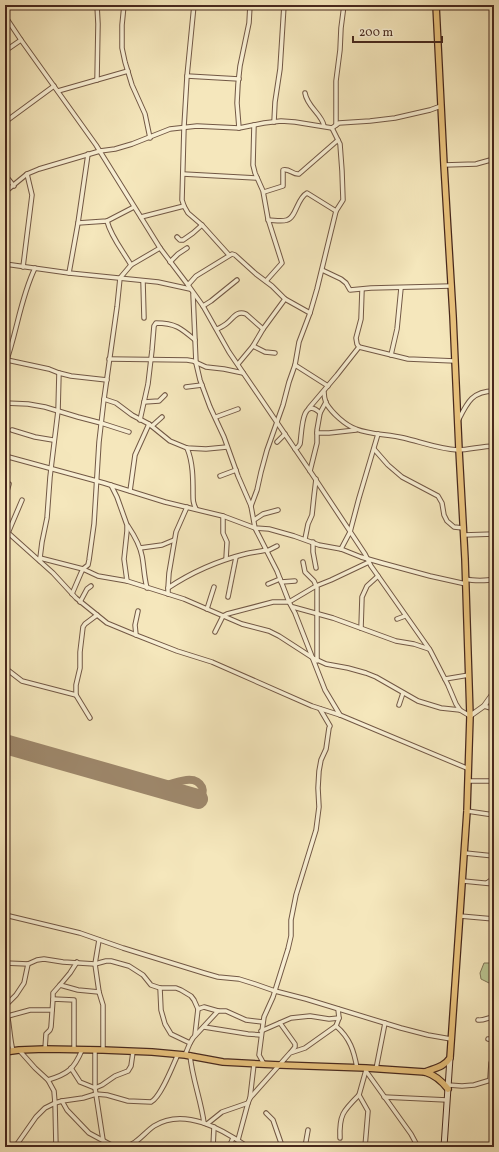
<svg xmlns="http://www.w3.org/2000/svg" width="499" height="1152" viewBox="0 0 499 1152" font-family="Vollkorn,serif">
<style>
.green{fill:#bac592;stroke:#807658}
.lines{fill:none;stroke-linecap:round;stroke-linejoin:round}
.taxiway{stroke:#9e886c;stroke-width:8}
.runway{stroke:#9e886c;stroke-width:20}
.minor-casing{stroke:#725845;stroke-width:5.5}
.tertiary-casing{stroke:#725845;stroke-width:6}
.secondary-casing{stroke:#47281d;stroke-width:7}
.primary-casing{stroke:#47281d;stroke-width:8}
.minor{stroke:#f8efd3;stroke-width:3.5}
.tertiary{stroke:#f8efd3;stroke-width:4.5}
.secondary{stroke:#f8efd3;stroke-width:5}
.primary{stroke:#eac47e;stroke-width:5.5}
</style>
<rect width="100%" height="100%" fill="#f5e7bc"/>
<filter id="stains"><feTurbulence type="fractalNoise" baseFrequency=".005" numOctaves="4"/><feColorMatrix values="0 0 0 0 .2 0 0 0 0 .09 0 0 0 0 .02 0 0 0 .5 -.17"/></filter>
<radialGradient id="worn" r=".72"><stop offset=".6" stop-color="#630" stop-opacity="0"/><stop offset="1" stop-color="#630" stop-opacity=".3"/></radialGradient>
<!-- green -->
<polygon class="green" points="484,963 491,963 493,969 494,966 494,976 493,978 494,978 494,983 491,984 481,979 480,973"/>
<g class="lines">
<!-- taxiway -->
<path class="taxiway" d="M153 786C157 785 161 786 166 785 176 783 195 773 202 787 204 792 202 796 198 799"/>
<!-- runway -->
<polyline class="runway" points="5,744 198,799"/>
<defs>
<g id="minor">
<polyline points="124,5 122,25 122,48 125,62 132,85 145,114 150,138"/>
<polyline points="194,5 187,76 184,127 182,200 184,206 188,213 202,225 229,255"/>
<polyline points="5,9 12,5"/>
<polyline points="5,16 21,40 96,145 160,248 188,285 203,306 229,352 310,471 365,554 371,566 430,650 448,685 456,704 460,710 470,716"/>
<polyline points="5,51 21,40"/>
<polyline points="187,76 239,79"/>
<polyline points="97,80 98,24 97,5"/>
<polyline points="58,91 128,71"/>
<path d="M305 93C307 107 322 114 324 126"/>
<polyline points="5,122 54,86"/>
<polyline points="274,122 275,102 280,69 284,5"/>
<polyline points="254,125 253,165 255,173 263,191 268,219 282,263 266,281"/>
<polyline points="336,125 336,81 340,50 341,28 344,5"/>
<polyline points="239,128 237,103 238,84 240,66 249,23 250,5"/>
<polyline points="444,165 476,164 494,159"/>
<polyline points="183,174 257,178"/>
<polyline points="5,175 14,186"/>
<polyline points="5,192 27,174 39,169 100,151 115,149 132,144 170,129 197,126 239,128 264,123 281,121 295,122 332,128 339,123 370,121 395,118 430,110 441,106"/>
<path d="M264 192 283 186V170C289 168 293 175 299 174L338 140"/>
<polyline points="141,217 184,206"/>
<path d="M268 220C274 220 281 222 287 220 296 218 297 198 307 193L336 211"/>
<polyline points="78,223 107,221 134,207"/>
<polyline points="177,237 180,240 183,240 193,233 202,225"/>
<polyline points="170,262 178,254 187,248"/>
<polyline points="5,264 69,273 158,282 190,289"/>
<polyline points="131,265 160,248"/>
<polyline points="23,267 32,195 27,174"/>
<polyline points="322,270 341,279 346,283 350,290 371,288 451,286"/>
<polyline points="69,273 78,223 88,154"/>
<polyline points="143,281 144,318"/>
<polyline points="188,285 196,276 232,254 235,255 256,274 272,286 285,299 263,329 253,346 238,364"/>
<polyline points="362,290 361,319 356,338 357,344 359,347 408,359 455,361"/>
<polyline points="193,294 196,363 200,380 210,407 224,437 238,476 251,506 255,528 277,571 289,602 295,613 325,690 340,715"/>
<polyline points="203,306 211,301 237,280"/>
<polyline points="310,313 317,289 336,211 343,200 342,171 340,144 332,128"/>
<path d="M217 329C220 328 223 326 226 324 233 319 236 310 246 314L263 329"/>
<polyline points="253,346 265,352 275,353"/>
<polyline points="391,355 397,329 401,288"/>
<polyline points="5,359 7,360 49,369 59,373 71,376 107,380"/>
<polyline points="109,359 187,360 193,361 206,367 224,369 243,373"/>
<path d="M5 365C17 333 20 299 35 268"/>
<polyline points="295,365 328,386"/>
<polyline points="186,387 202,385"/>
<path d="M324 392C324 395 325 400 326 403 332 413 345 425 356 429 371 435 388 434 404 438 421 442 439 449 458 450 469 450 482 446 494 446"/>
<polyline points="104,399 116,403 132,415 149,424 170,441 187,448 206,449 227,447"/>
<polyline points="144,402 159,401 165,395"/>
<polyline points="5,403 28,404 45,407 78,417 101,423 129,432"/>
<polyline points="309,408 337,375 359,347"/>
<polyline points="320,413 326,402"/>
<polyline points="216,417 238,409"/>
<path d="M140 420 148 384 152 350 154 326 156 323C175 323 181 328 195 340"/>
<path d="M458 421C467 403 472 391 494 391"/>
<polyline points="152,426 162,417"/>
<polyline points="12,430 35,437 53,440"/>
<polyline points="317,433 329,433 356,430"/>
<polyline points="277,442 285,434"/>
<path d="M187 448C193 462 193 479 193 494 193 500 193 503 196 509"/>
<path d="M295 449 298 447 300 444C302 434 301 395 320 413L317 430V443L310 471"/>
<polyline points="374,449 388,465 402,477 438,496 442,503 444,515 447,521 454,527 463,528"/>
<polyline points="5,456 104,483 165,502 223,516 255,528 269,529 294,536 319,545 341,549 361,557 382,563 430,576 466,584"/>
<polyline points="220,476 236,470"/>
<polyline points="111,485 117,497 127,525 127,531 124,559 127,581"/>
<polyline points="130,491 135,455 149,424"/>
<polyline points="5,498 9,484"/>
<polyline points="251,506 257,490 261,472 267,450 283,405 289,382 295,365 299,342 310,313 285,299"/>
<polyline points="223,516 223,533 227,542 226,559"/>
<polyline points="254,520 263,514 278,510"/>
<path d="M128 526C134 535 140 545 142 556 144 566 144 577 147 588"/>
<polyline points="5,530 53,573 76,598 107,623 136,635 177,651 212,662 312,706 340,715 469,769"/>
<polyline points="8,533 22,500"/>
<polyline points="464,535 494,534"/>
<polyline points="305,539 308,524 312,515 314,496 316,479"/>
<polyline points="313,542 313,552 316,568"/>
<polyline points="140,548 162,545 174,540"/>
<polyline points="341,549 350,532 359,498 378,434"/>
<polyline points="267,551 277,546"/>
<polyline points="40,558 42,542 47,518 50,477 58,411 59,373"/>
<path d="M40 561V558L83 569 88 565 89 560 94 524 99 442 104 399 117 307 120 278 131 265C123 251 111 237 107 221"/>
<polyline points="303,562 305,572 314,581 317,588 317,661"/>
<path d="M466 579C473 581 487 581 494 579"/>
<polyline points="281,582 295,581"/>
<polyline points="268,584 280,579"/>
<polyline points="168,588 169,573 176,532 187,507"/>
<polyline points="72,594 81,573 83,569 98,576 127,581 184,599 242,624 269,631 279,636 313,658 326,664 348,668 366,673 376,677 418,701 441,708 460,710"/>
<path d="M168 594V588C192 572 217 561 245 554 252 552 259 552 266 550"/>
<polyline points="228,597 236,557"/>
<polyline points="80,602 87,589 91,586"/>
<polyline points="293,607 333,618 396,641 414,644 429,649"/>
<polyline points="207,609 214,587"/>
<polyline points="397,619 405,616"/>
<polyline points="361,628 362,597 367,586 378,576"/>
<polyline points="215,632 223,616 227,614 273,602 289,602 316,586 331,580 369,562"/>
<polyline points="136,635 135,625 138,611"/>
<polyline points="9,671 22,681 76,695"/>
<polyline points="445,679 469,675"/>
<polyline points="399,705 403,693"/>
<polyline points="484,706 494,709"/>
<polyline points="90,718 76,695 76,685 80,668 80,652 83,627 85,624 97,615"/>
<polyline points="469,781 494,781"/>
<polyline points="467,811 494,815"/>
<polyline points="465,853 494,856"/>
<polyline points="463,881 494,884"/>
<polyline points="487,883 494,878"/>
<polyline points="5,915 80,933 123,948 204,973 218,977 239,979 255,984 275,991 306,999 401,1028 428,1035 451,1039"/>
<polyline points="460,916 494,919"/>
<polyline points="99,940 95,964 99,992 103,1005 103,1050"/>
<polyline points="5,941 7,923 6,916"/>
<polyline points="5,963 28,964 37,960 44,959 63,962 95,964 106,961 111,961 129,966 143,975 151,985 160,988 176,988 181,990 191,996 194,1000 198,1009 195,1035"/>
<polyline points="60,985 70,973 77,962"/>
<polyline points="160,988 161,1010 165,1024 171,1034 190,1043"/>
<polyline points="53,999 53,993 60,985 78,990 99,992"/>
<polyline points="5,1006 16,995 24,983 28,964"/>
<path d="M5 1006C10 1020 9 1036 13 1051"/>
<polyline points="198,1009 204,1007 218,1011"/>
<polyline points="5,1018 8,1016 30,1010 52,1010"/>
<path d="M478 1020C484 1021 488 1017 494 1017"/>
<polyline points="280,1023 295,1044 295,1047 291,1052"/>
<path d="M336 1026C350 1038 354 1051 357 1068"/>
<polyline points="204,1027 248,1034 261,1035"/>
<polyline points="261,1031 291,1018 310,1016 329,1019 339,1018"/>
<polyline points="5,1034 10,1040"/>
<polyline points="488,1039 494,1040"/>
<polyline points="45,1049 46,1034 50,1030 51,1027 53,999 74,1000 74,1049"/>
<polyline points="19,1050 35,1068 48,1080 54,1091 55,1103 62,1101 67,1110 89,1133 115,1147"/>
<polyline points="95,1050 95,1088 103,1140"/>
<polyline points="185,1055 190,1043 193,1038 218,1011 226,1011 246,1020 263,1022"/>
<path d="M190 1055C192 1078 201 1100 204 1123"/>
<polyline points="264,1064 259,1055 263,1024 264,1017 273,997 288,949 291,936 291,920 296,895 316,830 319,807 318,788 319,771 321,760 326,749 329,728 330,726 320,709"/>
<polyline points="71,1068 80,1082 95,1088 102,1085 115,1076 128,1071 131,1066 133,1052"/>
<polyline points="376,1069 385,1023"/>
<polyline points="366,1071 411,1134 418,1147"/>
<polyline points="490,1079 491,1063 494,1054"/>
<path d="M48 1080C68 1074 74 1069 82 1050"/>
<polyline points="448,1085 462,1086 474,1085 494,1079"/>
<polyline points="384,1097 447,1100"/>
<polyline points="250,1098 290,1053 305,1048 336,1026 339,1018 338,1009"/>
<path d="M62 1101 83 1098 96 1094 107 1095 128 1101 151 1102C161 1097 173 1065 178 1054"/>
<polyline points="266,1113 273,1120 281,1143 281,1147"/>
<polyline points="207,1124 222,1112 248,1103"/>
<path d="M340 1138C339 1115 343 1111 359 1095"/>
<polyline points="238,1140 248,1103 250,1098 254,1064"/>
<polyline points="5,1146 7,1147"/>
<polyline points="15,1147 36,1117 45,1108 55,1103 56,1147"/>
<path d="M124 1147C136 1145 144 1133 154 1126 184 1107 222 1129 248 1147"/>
<polyline points="213,1147 214,1127"/>
<polyline points="229,1147 233,1138"/>
<polyline points="305,1147 308,1130"/>
<polyline points="365,1147 368,1111 359,1095 366,1070"/>
</g>
<polyline id="tertiary" points="470,716 484,706 494,692"/>
<polyline id="secondary" points="444,1147 450,1058"/>
<g id="primary">
<path d="M5 1052 19 1050 45 1049 103 1050 152 1052 185 1055 223 1062 280 1065 366 1068 425 1072C435 1075 441 1080 448 1089"/>
<path d="M425 1072C435 1068 444 1067 450 1058L467 811 470 716 465 559 459 450 453 316 444 165 436 5"/>
</g>
</defs>
<!-- minor casing -->
<use href="#minor" class="minor-casing"/>
<!-- tertiary casing -->
<use href="#tertiary" class="tertiary-casing"/>
<!-- secondary casing -->
<use href="#secondary" class="secondary-casing"/>
<!-- primary casing -->
<use href="#primary" class="primary-casing"/>
<!-- minor -->
<use href="#minor" class="minor"/>
<!-- tertiary -->
<use href="#tertiary" class="tertiary"/>
<!-- secondary -->
<use href="#secondary" class="secondary"/>
<!-- primary -->
<use href="#primary" class="primary"/>
</g>
<!-- margin -->
<rect width="499" height="1152" fill="none" stroke="#f5e7bc" stroke-width="20"/>
<rect x="6" y="6" width="487" height="1140" fill="none" stroke="#47281d" stroke-width="2"/>
<rect x="10" y="10" width="479" height="1132" fill="none" stroke="#47281d"/>
<!-- scale -->
<path d="M353 36v6h89v-6" fill="none" stroke="#47281d" stroke-width="2"/>
<text x="359" y="36" font-size="12" fill="#47281d" stroke="#f8efd3" stroke-width="3" paint-order="stroke">200 m</text>
<rect width="100%" height="100%" filter="url(#stains)"/>
<rect width="100%" height="100%" fill="url(#worn)"/>
</svg>
